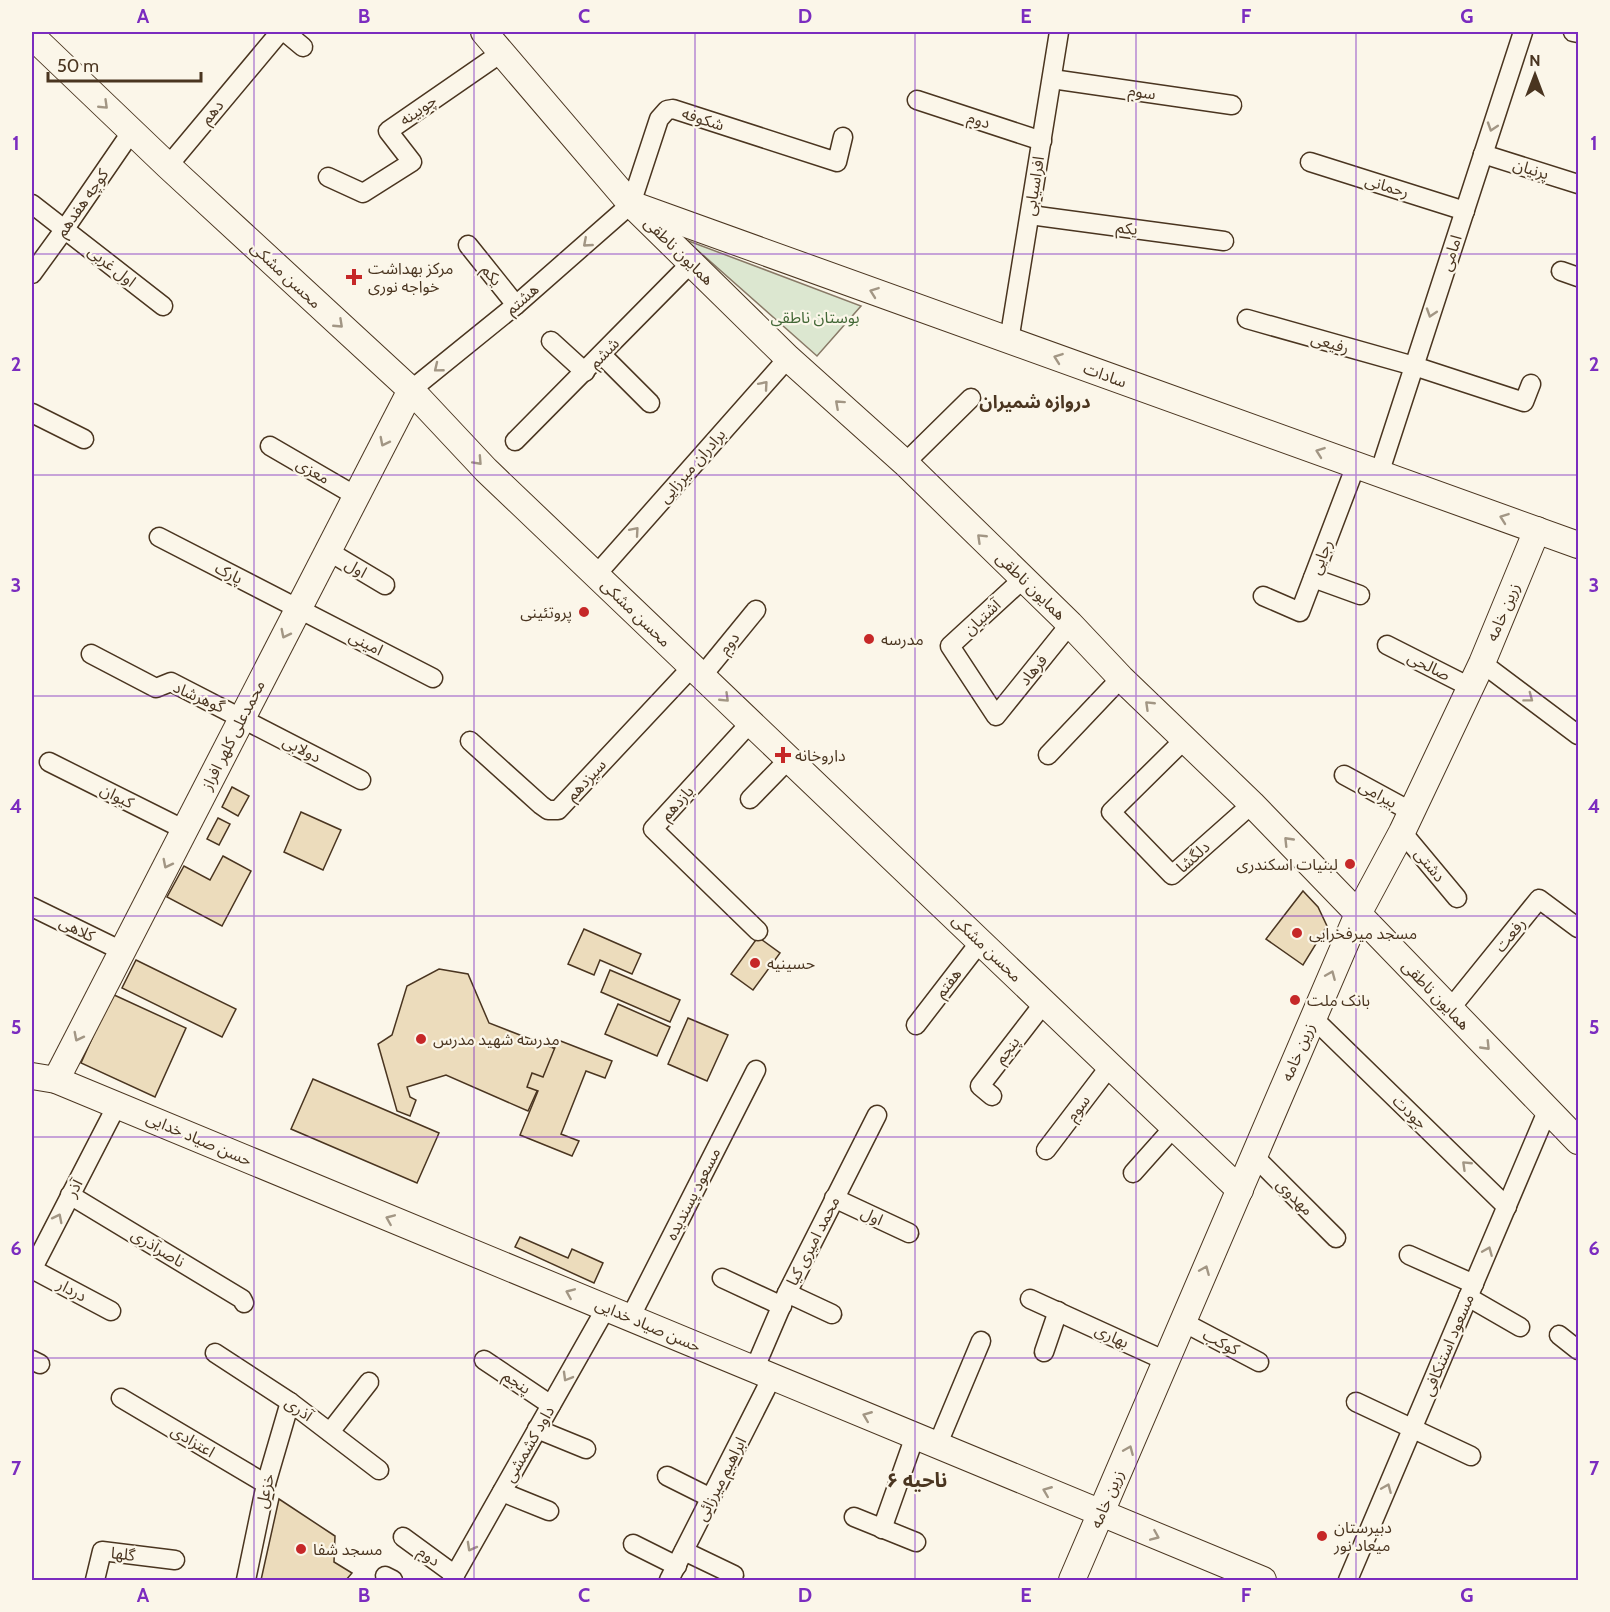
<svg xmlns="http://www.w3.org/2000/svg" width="1610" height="1612" viewBox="0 0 1610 1612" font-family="Cabin,'Noto Sans Arabic',sans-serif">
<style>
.green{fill:#dce7d0;stroke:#887966;stroke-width:1.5}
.building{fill:#ecdcbc;stroke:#4a3520;stroke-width:1.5}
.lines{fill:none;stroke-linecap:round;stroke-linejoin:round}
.street-casing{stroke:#4a3520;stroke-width:21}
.secondary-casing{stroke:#4a3520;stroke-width:28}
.street{stroke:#fbf6e9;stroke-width:18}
.secondary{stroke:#fbf6e9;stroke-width:26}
.oneway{stroke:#a29684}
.grid{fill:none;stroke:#7b2cbf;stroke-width:1.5;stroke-opacity:0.55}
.poi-dot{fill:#c62828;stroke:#fbf6e9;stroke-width:2}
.labels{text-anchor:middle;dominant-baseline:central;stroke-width:4.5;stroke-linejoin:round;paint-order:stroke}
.street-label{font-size:16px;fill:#4a3520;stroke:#fbf6e9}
.poi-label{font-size:16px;fill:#4a3520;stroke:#fbf6e9;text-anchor:start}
.park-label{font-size:16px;fill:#436837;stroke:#fbf6e9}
.neighbourhood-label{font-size:18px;font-weight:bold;fill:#4a3520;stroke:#fbf6e9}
.quarter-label{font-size:20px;font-weight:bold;fill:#4a3520;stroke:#fbf6e9}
.neatline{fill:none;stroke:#7b2cbf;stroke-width:2}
.grid-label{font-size:20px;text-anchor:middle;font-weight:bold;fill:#7b2cbf}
</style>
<rect width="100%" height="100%" fill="#fbf6e9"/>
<!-- green -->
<polygon class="green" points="686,240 861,306 817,356"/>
<!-- building -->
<g class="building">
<polygon points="232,787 249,796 238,816 222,807"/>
<polygon points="301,812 341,830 323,870 284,852"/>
<polygon points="218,818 230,824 219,845 207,839"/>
<polygon points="223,856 251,871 222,926 167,897 184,866 210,880"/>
<polygon points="1303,891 1318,907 1327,926 1303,965 1266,939"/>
<polygon points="584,929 641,954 632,974 600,960 594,975 568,964"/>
<polygon points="758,937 780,953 753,990 731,974"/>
<polygon points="136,960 236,1009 222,1037 122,988"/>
<polygon points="439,969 468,974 489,1023 556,1049 528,1111 446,1075 407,1087 410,1097 416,1100 410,1116 397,1111 378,1044 392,1035 407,986"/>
<polygon points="610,970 680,1000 670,1022 601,992"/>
<polygon points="112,994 186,1028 155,1097 81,1063"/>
<polygon points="618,1004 670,1027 657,1056 605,1034"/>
<polygon points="688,1018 728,1035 707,1081 668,1064"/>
<polygon points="558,1040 612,1061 605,1078 586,1071 561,1134 579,1141 572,1156 520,1135 538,1091 527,1087 532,1073 543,1077"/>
<polygon points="313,1079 439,1133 417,1183 291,1129"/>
<polygon points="520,1237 568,1258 572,1249 603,1263 594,1283 515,1247"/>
<polygon points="279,1499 335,1536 334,1562 352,1573 346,1580 261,1580"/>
</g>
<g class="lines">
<defs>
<g id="street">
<polyline points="285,32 303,47"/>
<polyline points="1573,32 1578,33"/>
<polyline points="1052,79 1232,105"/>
<polyline points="917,100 1042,141"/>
<polyline points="1483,154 1578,184"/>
<polyline points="1310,162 1465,211"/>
<polyline points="168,166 280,32"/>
<polyline points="328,177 363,193 412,162 388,131 501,53"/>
<polyline points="32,204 163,306"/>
<polyline points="1030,215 1224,241"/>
<polyline points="468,245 516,305"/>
<polyline points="1561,271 1578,277"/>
<polyline points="32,274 64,230 132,131"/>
<polyline points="1247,319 1414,366 1524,402 1531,384"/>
<polyline points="551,341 585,372"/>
<polyline points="1009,341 1059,32"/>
<polyline points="602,355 650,403"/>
<polyline points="411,390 516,305 631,204 659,119 667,110 673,109 837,162 843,137"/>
<polyline points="32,413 84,439"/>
<polyline points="515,441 691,263"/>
<polyline points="270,446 356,496"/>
<polyline points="905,463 971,398"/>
<polyline points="1379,474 1523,32"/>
<polyline points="159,537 433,678"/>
<polyline points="328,551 385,585"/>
<polyline points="596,575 788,358"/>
<polyline points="1313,578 1360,595"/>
<polyline points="1023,579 950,646 996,716 1070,624"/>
<polyline points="1263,596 1300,612 1356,465"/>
<polyline points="1387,645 1470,687"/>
<polyline points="91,654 156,688 171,682 361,780"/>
<polyline points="1482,663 1578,735"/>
<polyline points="702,676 756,610"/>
<polyline points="751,722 653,829 758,931"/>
<polyline points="1185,739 1111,812 1172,875 1252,804"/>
<polyline points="470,741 541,805 548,810 558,810 692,667"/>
<polyline points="1048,755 1121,678"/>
<polyline points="49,762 185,830"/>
<polyline points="1344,775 1412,812"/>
<polyline points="750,799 789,759"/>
<polyline points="1402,832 1457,898"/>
<polyline points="32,907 122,951"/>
<polyline points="1450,1009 1539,899 1578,928"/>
<polyline points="1313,1018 1507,1207"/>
<polyline points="916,1025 980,942"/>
<polyline points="992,1096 980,1086 1044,1003"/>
<polyline points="1046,1150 1110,1066"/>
<polyline points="1254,1156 1336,1238"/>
<polyline points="1133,1173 1174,1127"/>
<polyline points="70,1195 242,1299 244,1303"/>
<polyline points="834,1198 909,1233"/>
<polyline points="1409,1255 1474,1284"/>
<polyline points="32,1269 111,1311"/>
<polyline points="32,1270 117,1105"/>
<polyline points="722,1278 782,1306"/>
<polyline points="787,1293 832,1314"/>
<polyline points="1468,1297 1520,1327"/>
<polyline points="1030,1299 1166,1361"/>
<polyline points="630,1318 756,1070"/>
<polyline points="1183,1322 1259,1362"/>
<polyline points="1559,1335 1578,1350"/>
<polyline points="1044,1352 1058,1311"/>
<polyline points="215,1353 290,1402 379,1470"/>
<polyline points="32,1360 40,1364"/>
<polyline points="484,1360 551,1405"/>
<polyline points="754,1370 787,1293 877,1115"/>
<polyline points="121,1398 266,1484"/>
<polyline points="1356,1402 1471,1456"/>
<polyline points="537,1429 586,1449"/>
<polyline points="330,1432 369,1382"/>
<polyline points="937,1446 981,1341"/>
<polyline points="667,1476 711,1498"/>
<polyline points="502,1492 549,1511"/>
<polyline points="854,1517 916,1542"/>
<polyline points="882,1529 915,1436"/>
<polyline points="403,1537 455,1575"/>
<polyline points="633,1544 677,1566"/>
<polyline points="684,1551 734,1575"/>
<polyline points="385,1576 393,1580"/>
<polyline points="95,1580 102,1551 175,1560"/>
<polyline points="246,1580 266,1484 290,1402"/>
<polyline points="452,1580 606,1308"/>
<polyline points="669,1580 772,1377"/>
<polyline points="1348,1580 1548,1109"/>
</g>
<g id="secondary">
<polyline points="484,32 631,204 788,358 905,463 1070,624 1121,678 1252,804 1578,1141"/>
<polyline points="32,36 168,166 411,390 486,470 1240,1190"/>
<polyline points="639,207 1578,545"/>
<polyline points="32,1076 56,1080 1263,1580"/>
<polyline points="56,1080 411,390"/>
<polyline points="1072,1580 1358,914 1402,832 1482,663 1537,530"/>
</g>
</defs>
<!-- street casing -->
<use href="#street" class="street-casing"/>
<!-- secondary casing -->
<use href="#secondary" class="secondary-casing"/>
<!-- street -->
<use href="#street" class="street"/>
<!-- secondary -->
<use href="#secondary" class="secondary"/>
</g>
<!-- one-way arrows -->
<defs><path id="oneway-chevron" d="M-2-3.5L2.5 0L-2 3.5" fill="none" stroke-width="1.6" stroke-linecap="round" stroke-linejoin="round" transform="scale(1.5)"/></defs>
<g class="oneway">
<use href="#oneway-chevron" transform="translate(104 105) rotate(44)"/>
<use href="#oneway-chevron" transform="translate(1492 127) rotate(108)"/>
<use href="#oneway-chevron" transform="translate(587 243) rotate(139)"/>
<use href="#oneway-chevron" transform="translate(874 292) rotate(-160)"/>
<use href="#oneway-chevron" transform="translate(1431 313) rotate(108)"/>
<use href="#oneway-chevron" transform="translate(339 324) rotate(43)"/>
<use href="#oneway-chevron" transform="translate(1058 358) rotate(-160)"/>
<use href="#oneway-chevron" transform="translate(438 368) rotate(141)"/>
<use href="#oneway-chevron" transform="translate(764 385) rotate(-49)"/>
<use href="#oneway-chevron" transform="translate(839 404) rotate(-138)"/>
<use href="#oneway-chevron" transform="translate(384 442) rotate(117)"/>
<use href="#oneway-chevron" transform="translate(1320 452) rotate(-160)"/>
<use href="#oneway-chevron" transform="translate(478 461) rotate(47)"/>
<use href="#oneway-chevron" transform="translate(1504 518) rotate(-160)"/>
<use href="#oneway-chevron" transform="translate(635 531) rotate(-49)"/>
<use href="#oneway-chevron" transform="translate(981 538) rotate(-136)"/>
<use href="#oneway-chevron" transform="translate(285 634) rotate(117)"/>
<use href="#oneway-chevron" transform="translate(725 698) rotate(44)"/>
<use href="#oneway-chevron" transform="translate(1529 698) rotate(37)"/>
<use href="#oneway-chevron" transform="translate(1149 705) rotate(-136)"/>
<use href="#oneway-chevron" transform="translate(1288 841) rotate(-134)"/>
<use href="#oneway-chevron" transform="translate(167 864) rotate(117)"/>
<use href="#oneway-chevron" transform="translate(1331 975) rotate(-67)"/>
<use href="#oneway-chevron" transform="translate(78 1037) rotate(117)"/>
<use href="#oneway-chevron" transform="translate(1486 1046) rotate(46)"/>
<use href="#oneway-chevron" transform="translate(1466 1165) rotate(-136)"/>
<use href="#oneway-chevron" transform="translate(58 1218) rotate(-63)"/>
<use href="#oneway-chevron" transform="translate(390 1219) rotate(-157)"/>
<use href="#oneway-chevron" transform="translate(1488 1251) rotate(-67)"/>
<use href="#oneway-chevron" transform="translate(1205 1270) rotate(-67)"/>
<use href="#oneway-chevron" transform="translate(570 1293) rotate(-157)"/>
<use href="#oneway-chevron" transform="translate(567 1377) rotate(120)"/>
<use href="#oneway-chevron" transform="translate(867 1416) rotate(-158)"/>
<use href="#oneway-chevron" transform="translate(1129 1450) rotate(-67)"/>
<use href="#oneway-chevron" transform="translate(1387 1488) rotate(-67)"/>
<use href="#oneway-chevron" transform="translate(1047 1491) rotate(-158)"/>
<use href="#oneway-chevron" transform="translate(1155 1536) rotate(23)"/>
<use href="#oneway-chevron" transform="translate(471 1547) rotate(119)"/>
</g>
<!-- grid -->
<path class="grid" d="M254 32V1580M474 32V1580M695 32V1580M915 32V1580M1136 32V1580M1356 32V1580M32 254H1578M32 475H1578M32 696H1578M32 916H1578M32 1137H1578M32 1358H1578"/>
<!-- markers -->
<g class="poi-dot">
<path d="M351 268h6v6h6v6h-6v6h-6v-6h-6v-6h6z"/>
<circle cx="584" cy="612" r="6"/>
<circle cx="869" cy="639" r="6"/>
<path d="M780 746h6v6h6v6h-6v6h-6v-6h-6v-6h6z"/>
<circle cx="1350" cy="864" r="6"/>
<circle cx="1297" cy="933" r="6"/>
<circle cx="755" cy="963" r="6"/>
<circle cx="1295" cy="1000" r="6"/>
<circle cx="421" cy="1039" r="6"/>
<circle cx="1322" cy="1536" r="6"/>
<circle cx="301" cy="1549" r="6"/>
</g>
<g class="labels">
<!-- street labels -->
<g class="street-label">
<text transform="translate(1142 92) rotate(8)">سوم</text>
<text transform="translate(418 110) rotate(-35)">چوبینه</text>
<text transform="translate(212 112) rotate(-50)">دهم</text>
<text transform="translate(703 119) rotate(18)">شکوفه</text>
<text transform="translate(979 120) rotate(18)">دوم</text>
<text transform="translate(1531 169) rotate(17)">پرنیان</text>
<text transform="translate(1034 186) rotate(-81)">افراسیابی</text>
<text transform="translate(1387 186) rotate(17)">رحمانی</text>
<text transform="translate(82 203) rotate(-55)">کوچه هفدهم</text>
<text transform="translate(1127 228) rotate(8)">یکم</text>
<text transform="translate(679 251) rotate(44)">همایون ناطقی</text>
<text transform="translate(1451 253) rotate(-72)">امامی</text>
<text transform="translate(112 266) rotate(38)">اول غربی</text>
<text transform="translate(286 275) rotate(43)">محسن مشکی</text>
<text transform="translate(492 275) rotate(51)">یکم</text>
<text transform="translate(522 299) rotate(-41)">هشتم</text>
<text transform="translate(1330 343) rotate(16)">رفیعی</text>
<text transform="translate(604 353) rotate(-46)">ششم</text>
<text transform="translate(1105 375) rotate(20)">سادات</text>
<text transform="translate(692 466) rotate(-49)">برادران میرزایی</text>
<text transform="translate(313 471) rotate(30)">معزی</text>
<text transform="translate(1321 557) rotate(-69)">رجایی</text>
<text transform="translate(356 568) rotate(30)">اول</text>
<text transform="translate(229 573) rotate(27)">پارک</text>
<text transform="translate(1031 586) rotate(44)">همایون ناطقی</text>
<text transform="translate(1503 612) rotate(-67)">زرین خامه</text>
<text transform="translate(636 613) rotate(44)">محسن مشکی</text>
<text transform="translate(982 617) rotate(-43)">آشتیان</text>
<text transform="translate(366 643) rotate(27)">امینی</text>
<text transform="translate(729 643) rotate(-51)">دوم</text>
<text transform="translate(1429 666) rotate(27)">صالحی</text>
<text transform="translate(1033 670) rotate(-51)">فرهاد</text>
<text transform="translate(199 697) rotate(24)">گوهرشاد</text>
<text transform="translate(233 735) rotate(-63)">محمدعلی کلهر افراز</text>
<text transform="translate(302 749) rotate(27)">دولابی</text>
<text transform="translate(586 780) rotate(-47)">سیزدهم</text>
<text transform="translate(1378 794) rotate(29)">بیرامی</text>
<text transform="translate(117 796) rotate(27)">کیوان</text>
<text transform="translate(677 803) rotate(-48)">یازدهم</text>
<text transform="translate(1193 857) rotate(-42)">دلگشا</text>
<text transform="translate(1430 865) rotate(51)">دشتی</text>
<text transform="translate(77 929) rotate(26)">کلاهی</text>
<text transform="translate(1510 935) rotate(-51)">رفعت</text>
<text transform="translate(987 948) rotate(44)">محسن مشکی</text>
<text transform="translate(948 983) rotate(-52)">هفتم</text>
<text transform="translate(1436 995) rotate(46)">همایون ناطقی</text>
<text transform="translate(1007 1050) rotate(-52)">پنجم</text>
<text transform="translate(1298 1052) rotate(-67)">زرین خامه</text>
<text transform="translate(1078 1108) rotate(-53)">سوم</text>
<text transform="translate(1410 1112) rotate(44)">جودت</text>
<text transform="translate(199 1139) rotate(23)">حسن صیاد خدایی</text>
<text transform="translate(74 1188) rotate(-62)">آذر</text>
<text transform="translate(693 1194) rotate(-63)">مسعود پسندیده</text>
<text transform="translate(1295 1197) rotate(45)">مهدوی</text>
<text transform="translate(872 1216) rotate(25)">اول</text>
<text transform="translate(813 1241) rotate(-63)">محمد امیری کیا</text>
<text transform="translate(158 1248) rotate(31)">ناصرآذری</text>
<text transform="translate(72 1290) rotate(28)">دردار</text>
<text transform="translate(648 1325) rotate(23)">حسن صیاد خدایی</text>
<text transform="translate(1112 1336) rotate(25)">بهاری</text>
<text transform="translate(1221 1342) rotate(27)">کوکب</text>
<text transform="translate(1448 1345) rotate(-67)">مسعود استنکافی</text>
<text transform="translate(517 1382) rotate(34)">پنجم</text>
<text transform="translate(299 1409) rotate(35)">آذری</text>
<text transform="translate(193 1441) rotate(31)">اعتزادی</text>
<text transform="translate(529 1444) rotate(-60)">داود کشمشی</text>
<text transform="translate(721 1479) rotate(-63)">ابراهیم میرزائی</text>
<text transform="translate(265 1491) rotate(-77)">خزعل</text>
<text transform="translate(1107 1499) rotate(-67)">زرین خامه</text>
<text transform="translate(123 1554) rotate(7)">گلها</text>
<text transform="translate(429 1556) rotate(36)">دوم</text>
</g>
<!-- poi labels -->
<g class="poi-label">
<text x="368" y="268">مرکز بهداشت<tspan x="368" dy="18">خواجه نوری</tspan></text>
<text x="572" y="612" text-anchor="end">پروتئینی</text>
<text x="881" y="639">مدرسه</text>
<text x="795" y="755">داروخانه</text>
<text x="1338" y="864" text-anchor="end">لبنیات اسکندری</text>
<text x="1309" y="933">مسجد میرفخرایی</text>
<text x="767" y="963">حسینیه</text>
<text x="1307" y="1000">بانک ملت</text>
<text x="433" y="1039">مدرسه شهید مدرس</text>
<text x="1334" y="1527">دبیرستان<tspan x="1334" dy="18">میعاد نور</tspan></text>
<text x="313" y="1549">مسجد شفا</text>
</g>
<!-- park labels -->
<g class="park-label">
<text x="815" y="317">بوستان ناطقی</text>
</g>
<!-- neighbourhood labels -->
<g class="neighbourhood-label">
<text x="1035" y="402">دروازه شمیران</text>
</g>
<!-- quarter labels -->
<g class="quarter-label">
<text x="917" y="1480">ناحیه ۶</text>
</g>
</g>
<!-- border -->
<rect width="1610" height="1612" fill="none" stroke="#fbf6e9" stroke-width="66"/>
<!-- north arrow -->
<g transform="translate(1535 75)" stroke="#fbf6e9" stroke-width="4.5" paint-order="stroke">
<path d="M0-4.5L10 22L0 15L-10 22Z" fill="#4a3520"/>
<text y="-9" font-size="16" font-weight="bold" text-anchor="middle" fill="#4a3520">N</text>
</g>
<!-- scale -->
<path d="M48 72v9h153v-9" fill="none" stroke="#4a3520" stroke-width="3"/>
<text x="57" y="72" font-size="18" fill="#4a3520" stroke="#fbf6e9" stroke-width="4.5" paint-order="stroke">50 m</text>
<rect x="33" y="33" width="1544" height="1546" class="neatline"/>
<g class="grid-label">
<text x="143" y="23">A</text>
<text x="364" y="23">B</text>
<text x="584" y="23">C</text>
<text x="805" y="23">D</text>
<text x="1026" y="23">E</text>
<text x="1246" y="23">F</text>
<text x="1467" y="23">G</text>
<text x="16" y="150">1</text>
<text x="1594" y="150">1</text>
<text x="16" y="371">2</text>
<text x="1594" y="371">2</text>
<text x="16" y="592">3</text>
<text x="1594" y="592">3</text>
<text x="16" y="813">4</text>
<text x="1594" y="813">4</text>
<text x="16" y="1034">5</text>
<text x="1594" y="1034">5</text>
<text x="16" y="1255">6</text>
<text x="1594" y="1255">6</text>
<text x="16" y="1475">7</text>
<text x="1594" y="1475">7</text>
<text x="143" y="1602">A</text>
<text x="364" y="1602">B</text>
<text x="584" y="1602">C</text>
<text x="805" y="1602">D</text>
<text x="1026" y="1602">E</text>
<text x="1246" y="1602">F</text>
<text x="1467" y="1602">G</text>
</g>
</svg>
